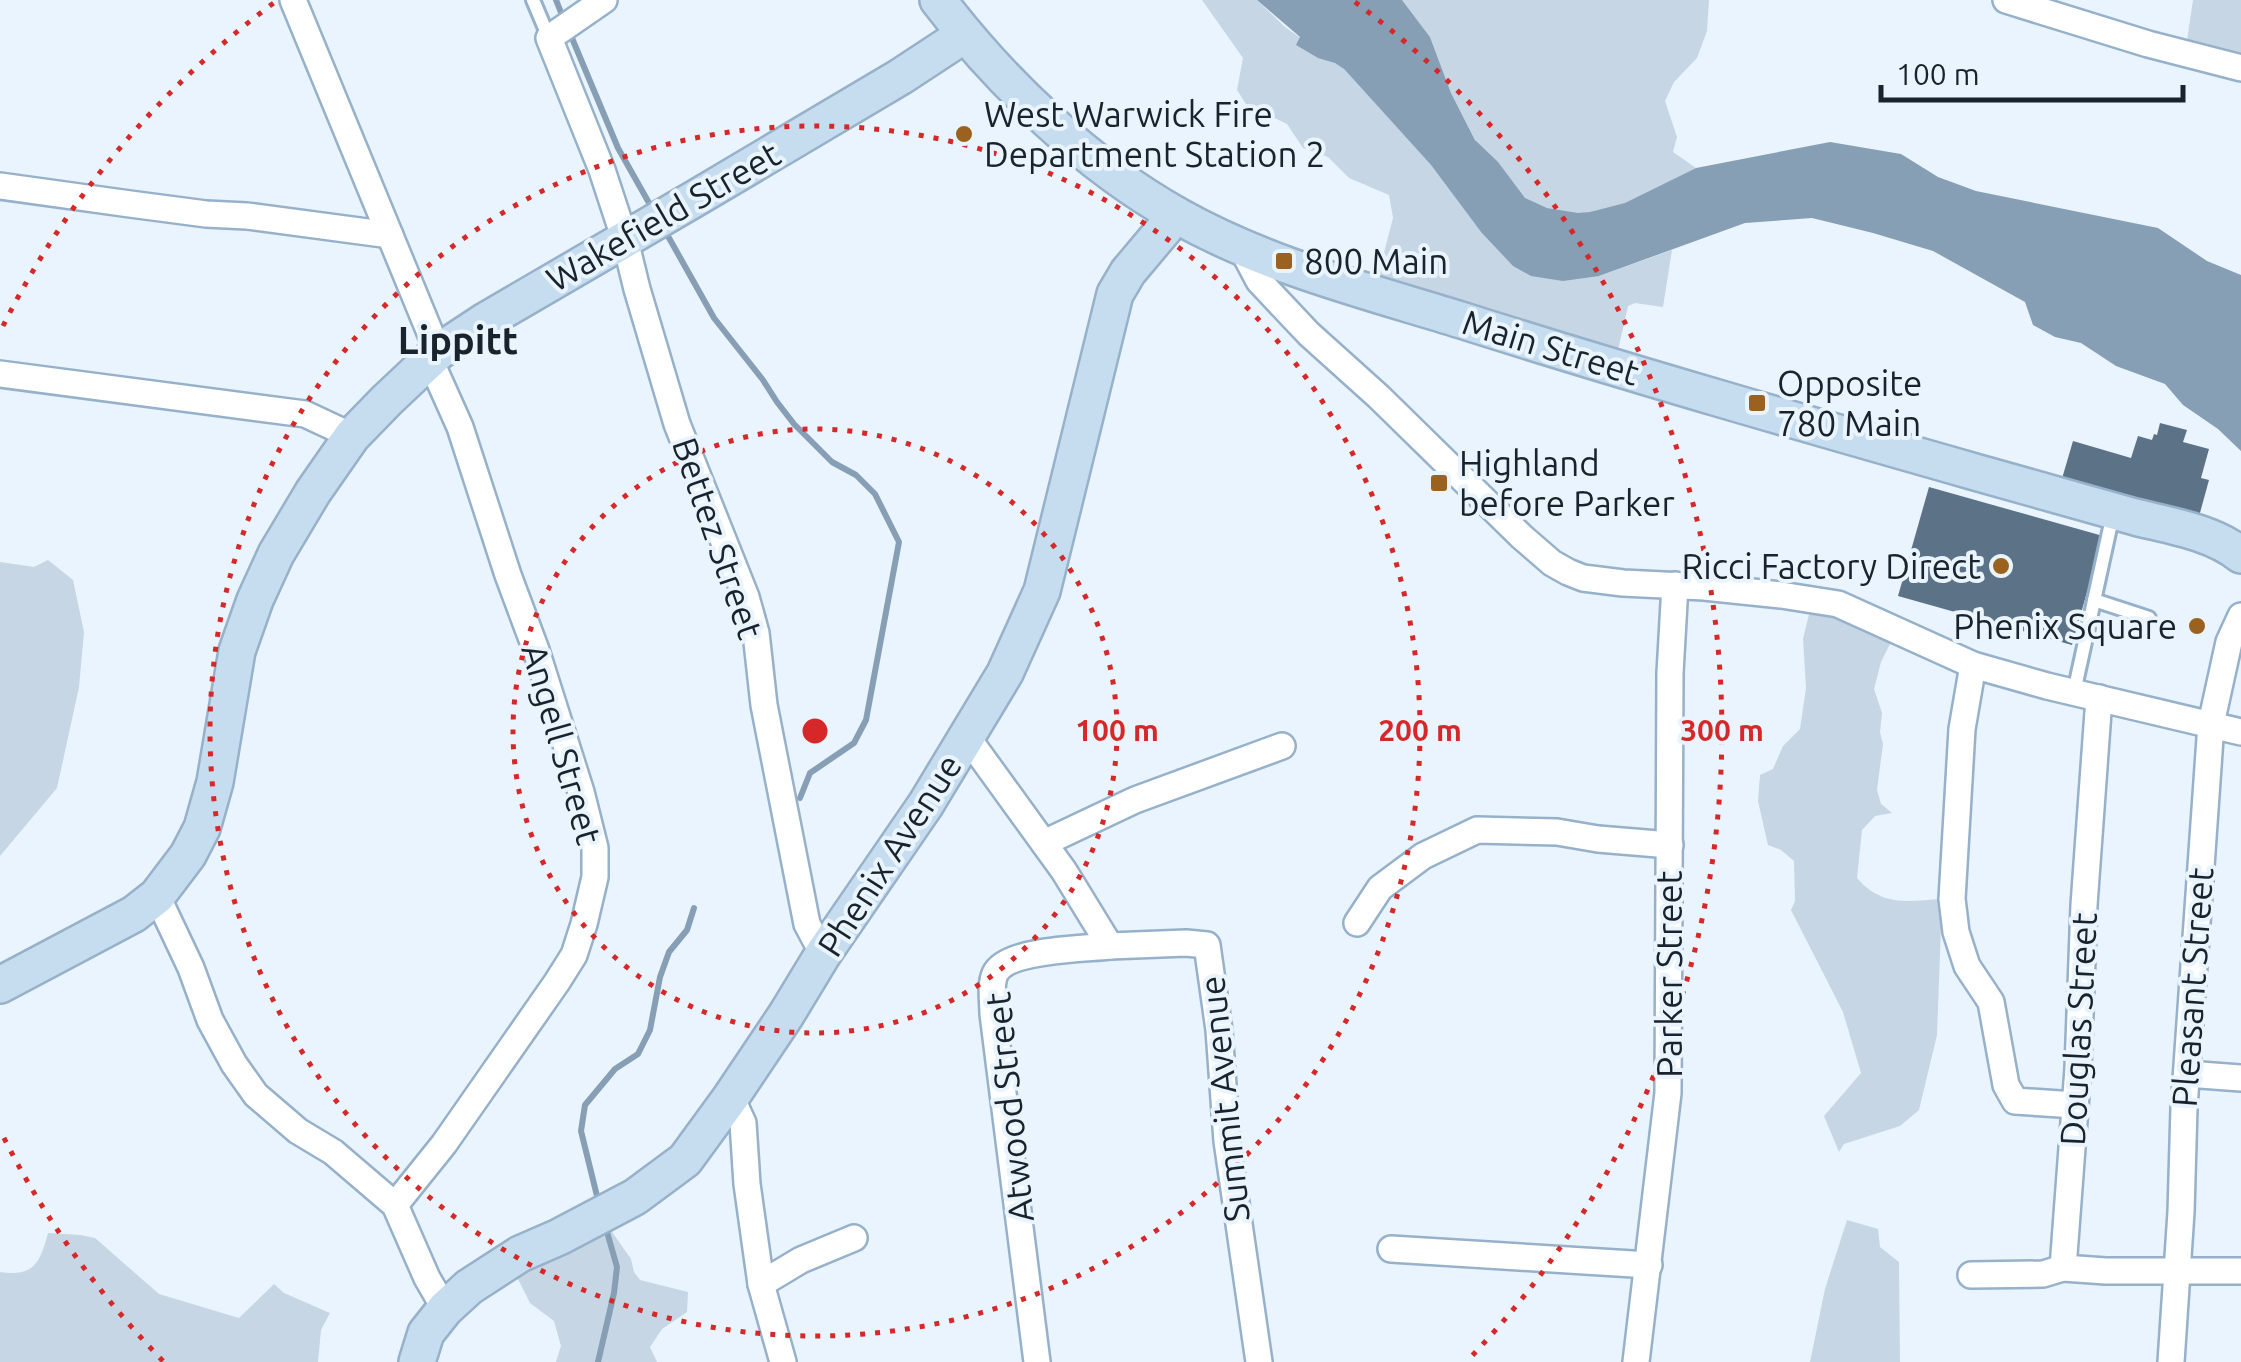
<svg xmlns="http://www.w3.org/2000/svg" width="2241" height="1362" viewBox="0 0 2241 1362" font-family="Ubuntu,sans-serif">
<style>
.green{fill:#c6d6e4}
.water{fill:#879fb5}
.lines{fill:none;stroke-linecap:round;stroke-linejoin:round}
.stream{stroke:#879fb5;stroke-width:6}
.building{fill:#5b7287}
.lane-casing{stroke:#96b1c9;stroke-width:18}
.street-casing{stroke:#96b1c9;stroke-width:30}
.secondary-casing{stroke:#96b1c9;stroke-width:40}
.lane{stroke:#fff;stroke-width:12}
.street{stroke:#fff;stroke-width:25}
.secondary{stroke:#c6ddef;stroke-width:35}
.ring{fill:none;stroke:#d62828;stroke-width:5;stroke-dasharray:5 10}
.poi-dot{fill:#9a621e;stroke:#e9f4fe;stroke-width:4}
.labels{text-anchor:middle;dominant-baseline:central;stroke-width:8;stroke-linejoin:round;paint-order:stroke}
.poi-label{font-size:35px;fill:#18232c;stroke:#e9f4fe;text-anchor:start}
.street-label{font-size:35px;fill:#18232c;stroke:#e9f4fe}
.neighbourhood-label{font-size:38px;font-weight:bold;fill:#18232c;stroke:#e9f4fe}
.centre{fill:#d62828;stroke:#e9f4fe;stroke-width:5}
.ring-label{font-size:30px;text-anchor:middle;font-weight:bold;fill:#d62828;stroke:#e9f4fe;stroke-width:8;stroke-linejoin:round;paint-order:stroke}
</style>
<rect width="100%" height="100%" fill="#e9f4fe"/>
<!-- green -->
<g class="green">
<polygon points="1202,0 1257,0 1285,27 1344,69 1431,165 1481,232 1599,276 1672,250 1663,307 1635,303 1628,306 1614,368 1373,295 1393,218 1389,195 1349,178 1328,157 1303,148 1287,124 1246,104 1237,90 1243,58"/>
<polygon points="1402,0 1709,0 1707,31 1697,58 1674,82 1665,101 1677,137 1673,152 1696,168 1619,207 1585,215 1547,208 1515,195 1483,155 1451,93 1430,37"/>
<polygon points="2193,0 2241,0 2241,71 2185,54"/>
<polygon points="48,560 73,580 84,632 79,687 57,788 0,856 0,562 34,567"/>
<path d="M1812 602 1895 634 1881 662 1874 689 1882 713 1880 732 1883 744 1877 790 1881 804 1892 813 1875 816 1862 830 1857 878C1882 907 1907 901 1942 899L1937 1035 1919 1110 1900 1126 1844 1144 1839 1152 1824 1116 1861 1073 1843 1012 1791 910 1795 901 1794 861 1781 850 1768 845 1758 801 1760 775 1773 769 1783 746 1800 729 1806 688 1803 639Z"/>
<polygon points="603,1219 631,1259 634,1272 640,1280 688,1292 687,1312 662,1329 650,1347 657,1362 556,1362 561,1346 554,1321 530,1303 511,1265"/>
<polygon points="1847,1220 1878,1229 1880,1247 1899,1262 1900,1362 1810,1362 1825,1289"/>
<path d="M48 1233 80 1235 95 1238 159 1294 239 1318 274 1284 284 1293 330 1313 321 1330 318 1362H0V1272C34 1277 40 1263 48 1233Z"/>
</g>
<!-- water -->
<polygon class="water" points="1257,0 1402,0 1430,37 1451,93 1475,140 1498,162 1525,198 1547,208 1578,213 1590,212 1625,203 1696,168 1830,142 1901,154 1938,177 1976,191 2158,228 2207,261 2241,275 2241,451 2218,429 2183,405 2165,384 2116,366 2081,343 2055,337 2033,325 2025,302 1933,251 1873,233 1812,218 1745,223 1599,276 1563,281 1531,276 1513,266 1481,232 1431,165 1344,69 1335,63 1318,58 1296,45 1300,37"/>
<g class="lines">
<!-- stream -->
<g class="stream">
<polyline points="556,0 564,20"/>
<polyline points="569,31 618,148 653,210"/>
<polyline points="664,229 714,318 763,380 777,402 794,424 832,462 856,475 875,494 899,542 866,720 854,743 810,773 800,798"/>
<polyline points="597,1196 581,1131 585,1105 615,1069 638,1054 650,1030 660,977 669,952 687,930 694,908"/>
<polyline points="598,1362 614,1293 617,1267 607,1232"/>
</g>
</g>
<!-- building -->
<g class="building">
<polygon points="2160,423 2187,430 2183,442 2209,449 2201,478 2209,480 2198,520 2061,482 2073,441 2131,458 2138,436 2152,440 2154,434 2157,435"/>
<polygon points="1929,487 2103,536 2072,645 1898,596"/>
</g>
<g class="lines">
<defs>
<g id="lane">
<polyline points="533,0 549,38"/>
<polyline points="2094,600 2149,618"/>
<polyline points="2074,692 2113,514"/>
</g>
<g id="street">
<polyline points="293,0 438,352"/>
<polyline points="604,0 549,38 602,170 625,240 637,289 677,424 746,597 756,633 764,705 807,924 823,954"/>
<polyline points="2006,0 2148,44 2241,68"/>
<polyline points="0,186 130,204 206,214 247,216 390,235"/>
<polyline points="1242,249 1259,281 1309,334 1379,397 1522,537 1552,563 1568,572 1583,578 1623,583 1704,587 1781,595 1838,604 1973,665 2047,686 2241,732"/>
<polyline points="0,374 305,414 352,436"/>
<polyline points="1973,665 1962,729 1952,899 1956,932 1967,966 1991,1002 2006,1085 2015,1101 2075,1105"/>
<polyline points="967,737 1064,871 1110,946 1186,943 1207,945 1219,1030 1227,1141 1259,1362"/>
<polyline points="1044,843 1135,800 1282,746"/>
<polyline points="157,896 191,968 210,1020 234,1064 256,1095 298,1131 333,1152 395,1205 427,1278 445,1309"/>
<polyline points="1357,923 1380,888 1423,856 1477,830 1557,832 1598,839 1670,845"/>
<polyline points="2187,1074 2241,1078"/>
<polyline points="731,1097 743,1123 747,1184 761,1284 783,1362"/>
<polyline points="395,1205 444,1144 557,982 574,955 584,924 595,877 595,848 581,792 536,650 508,575 460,427 430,360"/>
<polyline points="1391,1249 1649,1265"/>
<polyline points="2063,1268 2078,1068 2084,905 2099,698"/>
<polyline points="1971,1275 2043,1274 2063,1268 2106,1271 2241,1271"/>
<polyline points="761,1284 801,1260 854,1238"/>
<path d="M1037 1362 993 1014C993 1002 990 985 995 974 1006 949 1085 949 1110 946"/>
<polyline points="1636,1362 1668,1093 1670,673 1675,585"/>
<polyline points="2171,1362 2181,1212 2184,1108 2211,724 2229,642 2241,616"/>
</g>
<g id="secondary">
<path d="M938 0C1001 83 1087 165 1178 216 1267 266 1364 290 1461 320 1631 374 1803 423 1975 472 2028 487 2082 502 2135 517 2171 526 2212 532 2241 555"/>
<polyline points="0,985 134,914 157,896 188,855 202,828 215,782 237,651 255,600 276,554 313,492 352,436 387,400 438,352 485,321 696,198 900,77 964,35"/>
<polyline points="417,1362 426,1333 445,1309 469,1287 520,1254 559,1237 635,1197 685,1160 731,1097 786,1015 823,954 926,804 1005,673 1042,591 1115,294 1128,272 1176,215"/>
</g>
</defs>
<!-- lane casing -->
<use href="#lane" class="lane-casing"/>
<!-- street casing -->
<use href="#street" class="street-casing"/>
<!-- secondary casing -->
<use href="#secondary" class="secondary-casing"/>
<!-- lane -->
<use href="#lane" class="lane"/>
<!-- street -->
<use href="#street" class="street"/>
<!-- secondary -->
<use href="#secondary" class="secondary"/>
</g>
<!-- distance rings -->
<g class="ring">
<circle cx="815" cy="731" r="302"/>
<circle cx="815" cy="731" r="605"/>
<path d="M163 1361A907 907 0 0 1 3 1136M3 326A907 907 0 0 1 275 2M1355 2A907 907 0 0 1 1467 1361"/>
</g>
<!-- markers -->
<g class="poi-dot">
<circle cx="964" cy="134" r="10"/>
<rect x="1274" y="251" width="20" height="20" rx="5"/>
<rect x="1747" y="393" width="20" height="20" rx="5"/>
<rect x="1429" y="473" width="20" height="20" rx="5"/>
<circle cx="2001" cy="566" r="10"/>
<circle cx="2197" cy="626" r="10"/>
</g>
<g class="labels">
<!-- poi labels -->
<g class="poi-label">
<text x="984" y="114">West Warwick Fire<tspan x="984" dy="40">Department Station 2</tspan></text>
<text x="1304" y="261">800 Main</text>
<text x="1777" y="383">Opposite<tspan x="1777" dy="40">780 Main</tspan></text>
<text x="1459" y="463">Highland<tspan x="1459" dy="40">before Parker</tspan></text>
<text x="1981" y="566" text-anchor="end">Ricci Factory Direct</text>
<text x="2177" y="626" text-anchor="end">Phenix Square</text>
</g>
<!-- street labels -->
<g class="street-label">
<text transform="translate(663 216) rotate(-30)">Wakefield Street</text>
<text transform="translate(1551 347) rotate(17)">Main Street</text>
<text transform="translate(718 538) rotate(71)">Bettez Street</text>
<text transform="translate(562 744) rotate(74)">Angell Street</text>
<text transform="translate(889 855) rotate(-57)">Phenix Avenue</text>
<text transform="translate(1669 974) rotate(-90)">Parker Street</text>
<text transform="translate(2192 987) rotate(-86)">Pleasant Street</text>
<text transform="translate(2078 1029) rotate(-87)">Douglas Street</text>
<text transform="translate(1224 1099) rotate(-96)">Summit Avenue</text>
<text transform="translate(1009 1107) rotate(-96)">Atwood Street</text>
</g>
<!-- neighbourhood labels -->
<g class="neighbourhood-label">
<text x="458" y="340">Lippitt</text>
</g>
</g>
<circle cx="815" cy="731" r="15" class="centre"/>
<g class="ring-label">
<text x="1117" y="741">100 m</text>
<text x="1420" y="741">200 m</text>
<text x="1722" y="741">300 m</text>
</g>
<!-- scale -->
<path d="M1881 85v15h302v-15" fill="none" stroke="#18232c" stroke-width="5"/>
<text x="1896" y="85" font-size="30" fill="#18232c" stroke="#e9f4fe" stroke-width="8" paint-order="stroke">100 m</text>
</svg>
